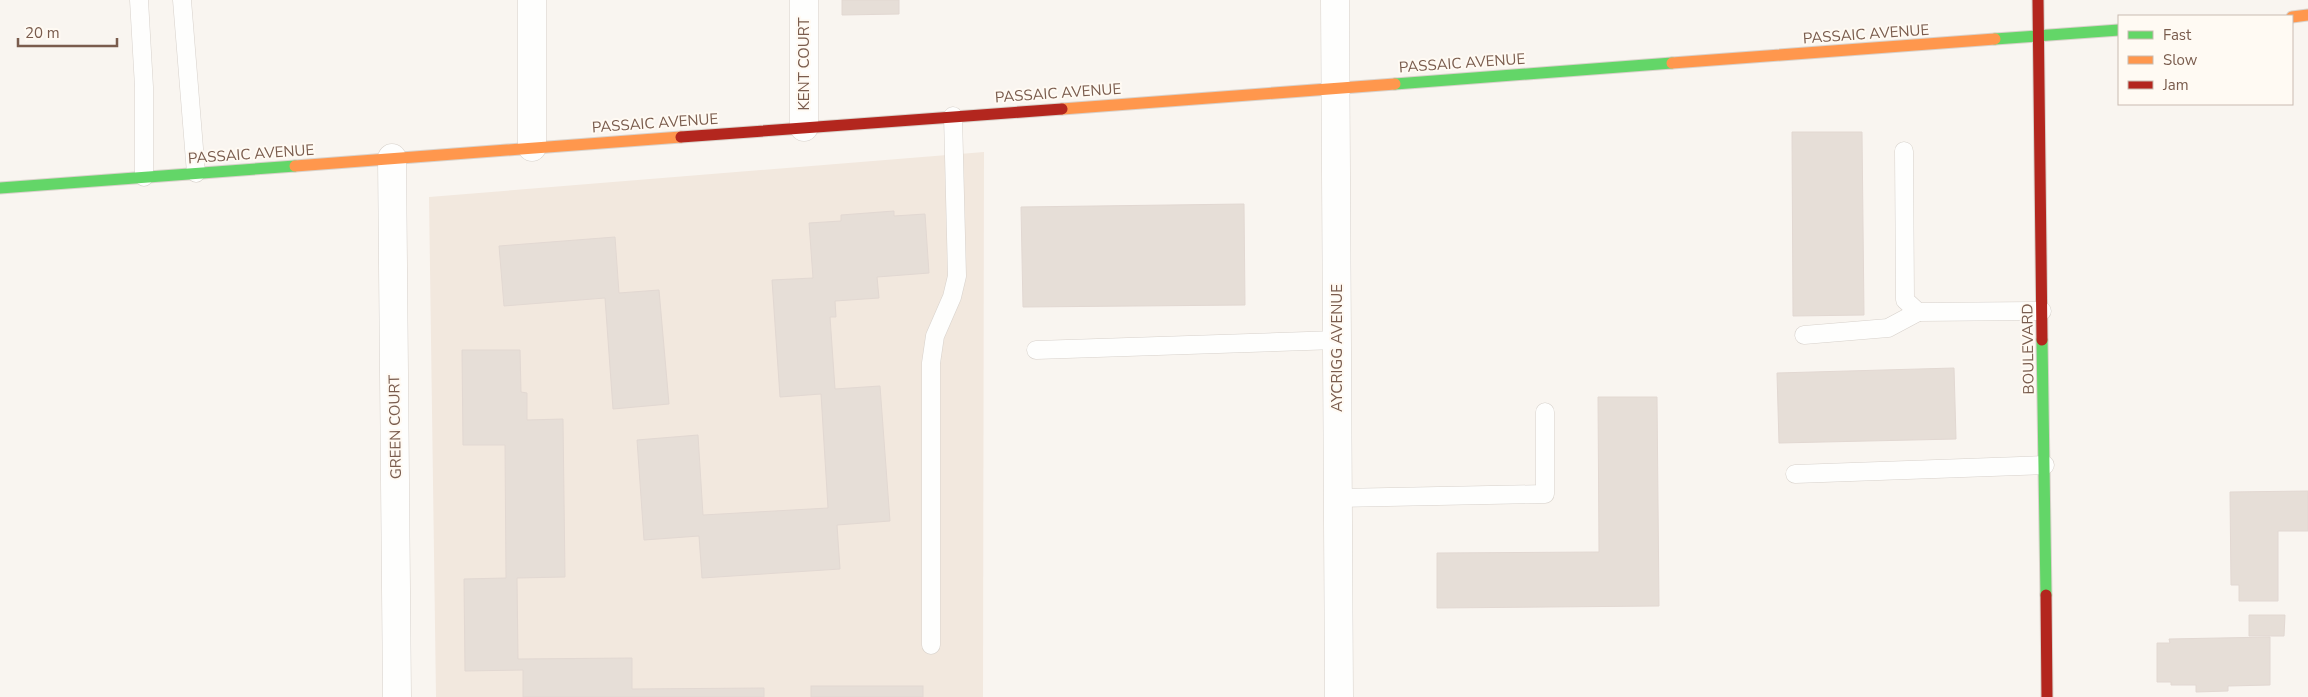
<svg xmlns="http://www.w3.org/2000/svg" width="2308" height="697" viewBox="0 0 2308 697" font-family="'Nunito Sans',sans-serif">
<style>
.residential{fill:#f2e8de}
.building{fill:#e6ded7;stroke:#e2d8d2}
.lines{fill:none;stroke-linecap:round;stroke-linejoin:round}
.lane-casing{stroke:#d7d1cb;stroke-width:19}
.street-casing{stroke:#d7d1cb;stroke-width:29}
.fast-casing{stroke:#d9d2cb;stroke-width:13}
.slow-casing{stroke:#d9d2cb;stroke-width:13}
.jam-casing{stroke:#d9d2cb;stroke-width:13}
.lane{stroke:#fefefd;stroke-width:18}
.street{stroke:#fefefd;stroke-width:28}
.fast{stroke:#63d668;stroke-width:11}
.slow{stroke:#ff974d;stroke-width:11}
.jam{stroke:#b3261e;stroke-width:11}
.labels{text-anchor:middle;dominant-baseline:central;stroke-width:4;stroke-linejoin:round;paint-order:stroke}
.street-label{font-size:15px;fill:#7a5c4d;stroke:#fffaf3}
</style>
<rect width="100%" height="100%" fill="#f9f5f0"/>
<!-- residential -->
<polygon class="residential" points="984,152 983,697 436,697 429,197"/>
<!-- building -->
<g class="building">
<polygon points="842,0 899,0 899,14 842,15"/>
<polygon points="1792,132 1862,132 1864,315 1793,316"/>
<polygon points="1244,204 1245,305 1023,307 1021,207"/>
<polygon points="894,211 894,216 925,214 929,273 877,277 879,298 835,301 836,317 830,317 835,389 880,386 890,521 837,525 840,569 702,578 699,536 644,540 637,440 698,435 703,515 828,508 821,394 780,397 772,280 813,278 809,223 841,221 841,215"/>
<polygon points="615,237 619,293 659,290 669,404 613,409 605,298 504,306 499,246"/>
<polygon points="462,350 520,350 521,392 527,393 527,420 563,419 565,577 517,578 518,659 632,658 632,689 764,688 764,697 523,697 523,670 465,671 464,579 506,578 505,445 463,445"/>
<polygon points="1954,368 1956,439 1779,443 1777,373"/>
<polygon points="1598,397 1657,397 1659,606 1437,608 1437,553 1599,552"/>
<polygon points="2308,491 2308,531 2278,531 2278,601 2239,601 2239,585 2231,585 2230,492"/>
<polygon points="2249,615 2285,615 2284,636 2249,636"/>
<polygon points="2270,637 2270,685 2228,686 2228,691 2196,692 2196,685 2171,685 2171,682 2157,682 2157,643 2170,643 2169,639"/>
<rect x="811" y="686" width="112" height="11"/>
</g>
<g class="lines">
<defs>
<g id="lane">
<polyline points="139,0 144,87 144,177"/>
<polyline points="182,0 196,173"/>
<polyline points="1904,151 1905,300 1918,312 2042,311"/>
<polyline points="1804,335 1888,328 1918,312"/>
<polyline points="1036,350 1337,340"/>
<polyline points="1795,474 2045,465"/>
<polyline points="1338,498 1545,494 1545,412"/>
<polyline points="931,645 931,363 935,336 952,297 957,276 953,116"/>
</g>
<g id="street">
<polyline points="532,0 532,147"/>
<polyline points="804,0 804,127"/>
<polyline points="1335,0 1339,697"/>
<polyline points="392,158 397,697"/>
</g>
<g id="fast">
<polyline points="1995,39 2119,30"/>
<polyline points="1395,84 1672,63"/>
<polyline points="0,188 295,166"/>
<polyline points="2042,340 2046,595"/>
</g>
<g id="slow">
<polyline points="2292,17 2308,15"/>
<polyline points="1672,63 1995,39"/>
<polyline points="1062,109 1395,84"/>
<polyline points="295,166 681,137"/>
</g>
<g id="jam">
<polyline points="2038,0 2042,340"/>
<polyline points="681,137 1062,109"/>
<polyline points="2046,595 2047,697"/>
</g>
</defs>
<!-- lane casing -->
<use href="#lane" class="lane-casing"/>
<!-- street casing -->
<use href="#street" class="street-casing"/>
<!-- fast casing -->
<use href="#fast" class="fast-casing"/>
<!-- slow casing -->
<use href="#slow" class="slow-casing"/>
<!-- jam casing -->
<use href="#jam" class="jam-casing"/>
<!-- lane -->
<use href="#lane" class="lane"/>
<!-- street -->
<use href="#street" class="street"/>
<!-- fast -->
<use href="#fast" class="fast"/>
<!-- slow -->
<use href="#slow" class="slow"/>
<!-- jam -->
<use href="#jam" class="jam"/>
</g>
<g class="labels">
<!-- street labels -->
<g class="street-label">
<text transform="translate(1866 34) rotate(-4)">PASSAIC AVENUE</text>
<text transform="translate(1462 63) rotate(-4)">PASSAIC AVENUE</text>
<text transform="translate(804 64) rotate(-90)">KENT COURT</text>
<text transform="translate(1058 93) rotate(-4)">PASSAIC AVENUE</text>
<text transform="translate(655 123) rotate(-4)">PASSAIC AVENUE</text>
<text transform="translate(251 154) rotate(-4)">PASSAIC AVENUE</text>
<text transform="translate(1337 348) rotate(-90)">AYCRIGG AVENUE</text>
<text transform="translate(2028 349) rotate(-91)">BOULEVARD</text>
<text transform="translate(395 427) rotate(-91)">GREEN COURT</text>
</g>
</g>
<!-- legend -->
<rect x="2118" y="15" width="175" height="90" fill="#fffaf3" stroke="#cabbb1"/>
<rect x="2128" y="31" width="25" height="8" fill="#63d668" stroke="#cabbb1"/>
<text x="2163" y="40" font-size="15" fill="#7a5c4d">Fast</text>
<rect x="2128" y="56" width="25" height="8" fill="#ff974d" stroke="#cabbb1"/>
<text x="2163" y="65" font-size="15" fill="#7a5c4d">Slow</text>
<rect x="2128" y="81" width="25" height="8" fill="#b3261e" stroke="#cabbb1"/>
<text x="2163" y="90" font-size="15" fill="#7a5c4d">Jam</text>
<!-- scale -->
<path d="M18 38v8h99v-8" fill="none" stroke="#7a5c4d" stroke-width="2.5"/>
<text x="25" y="38" font-size="15" fill="#7a5c4d" stroke="#fffaf3" stroke-width="4" paint-order="stroke">20 m</text>
</svg>
